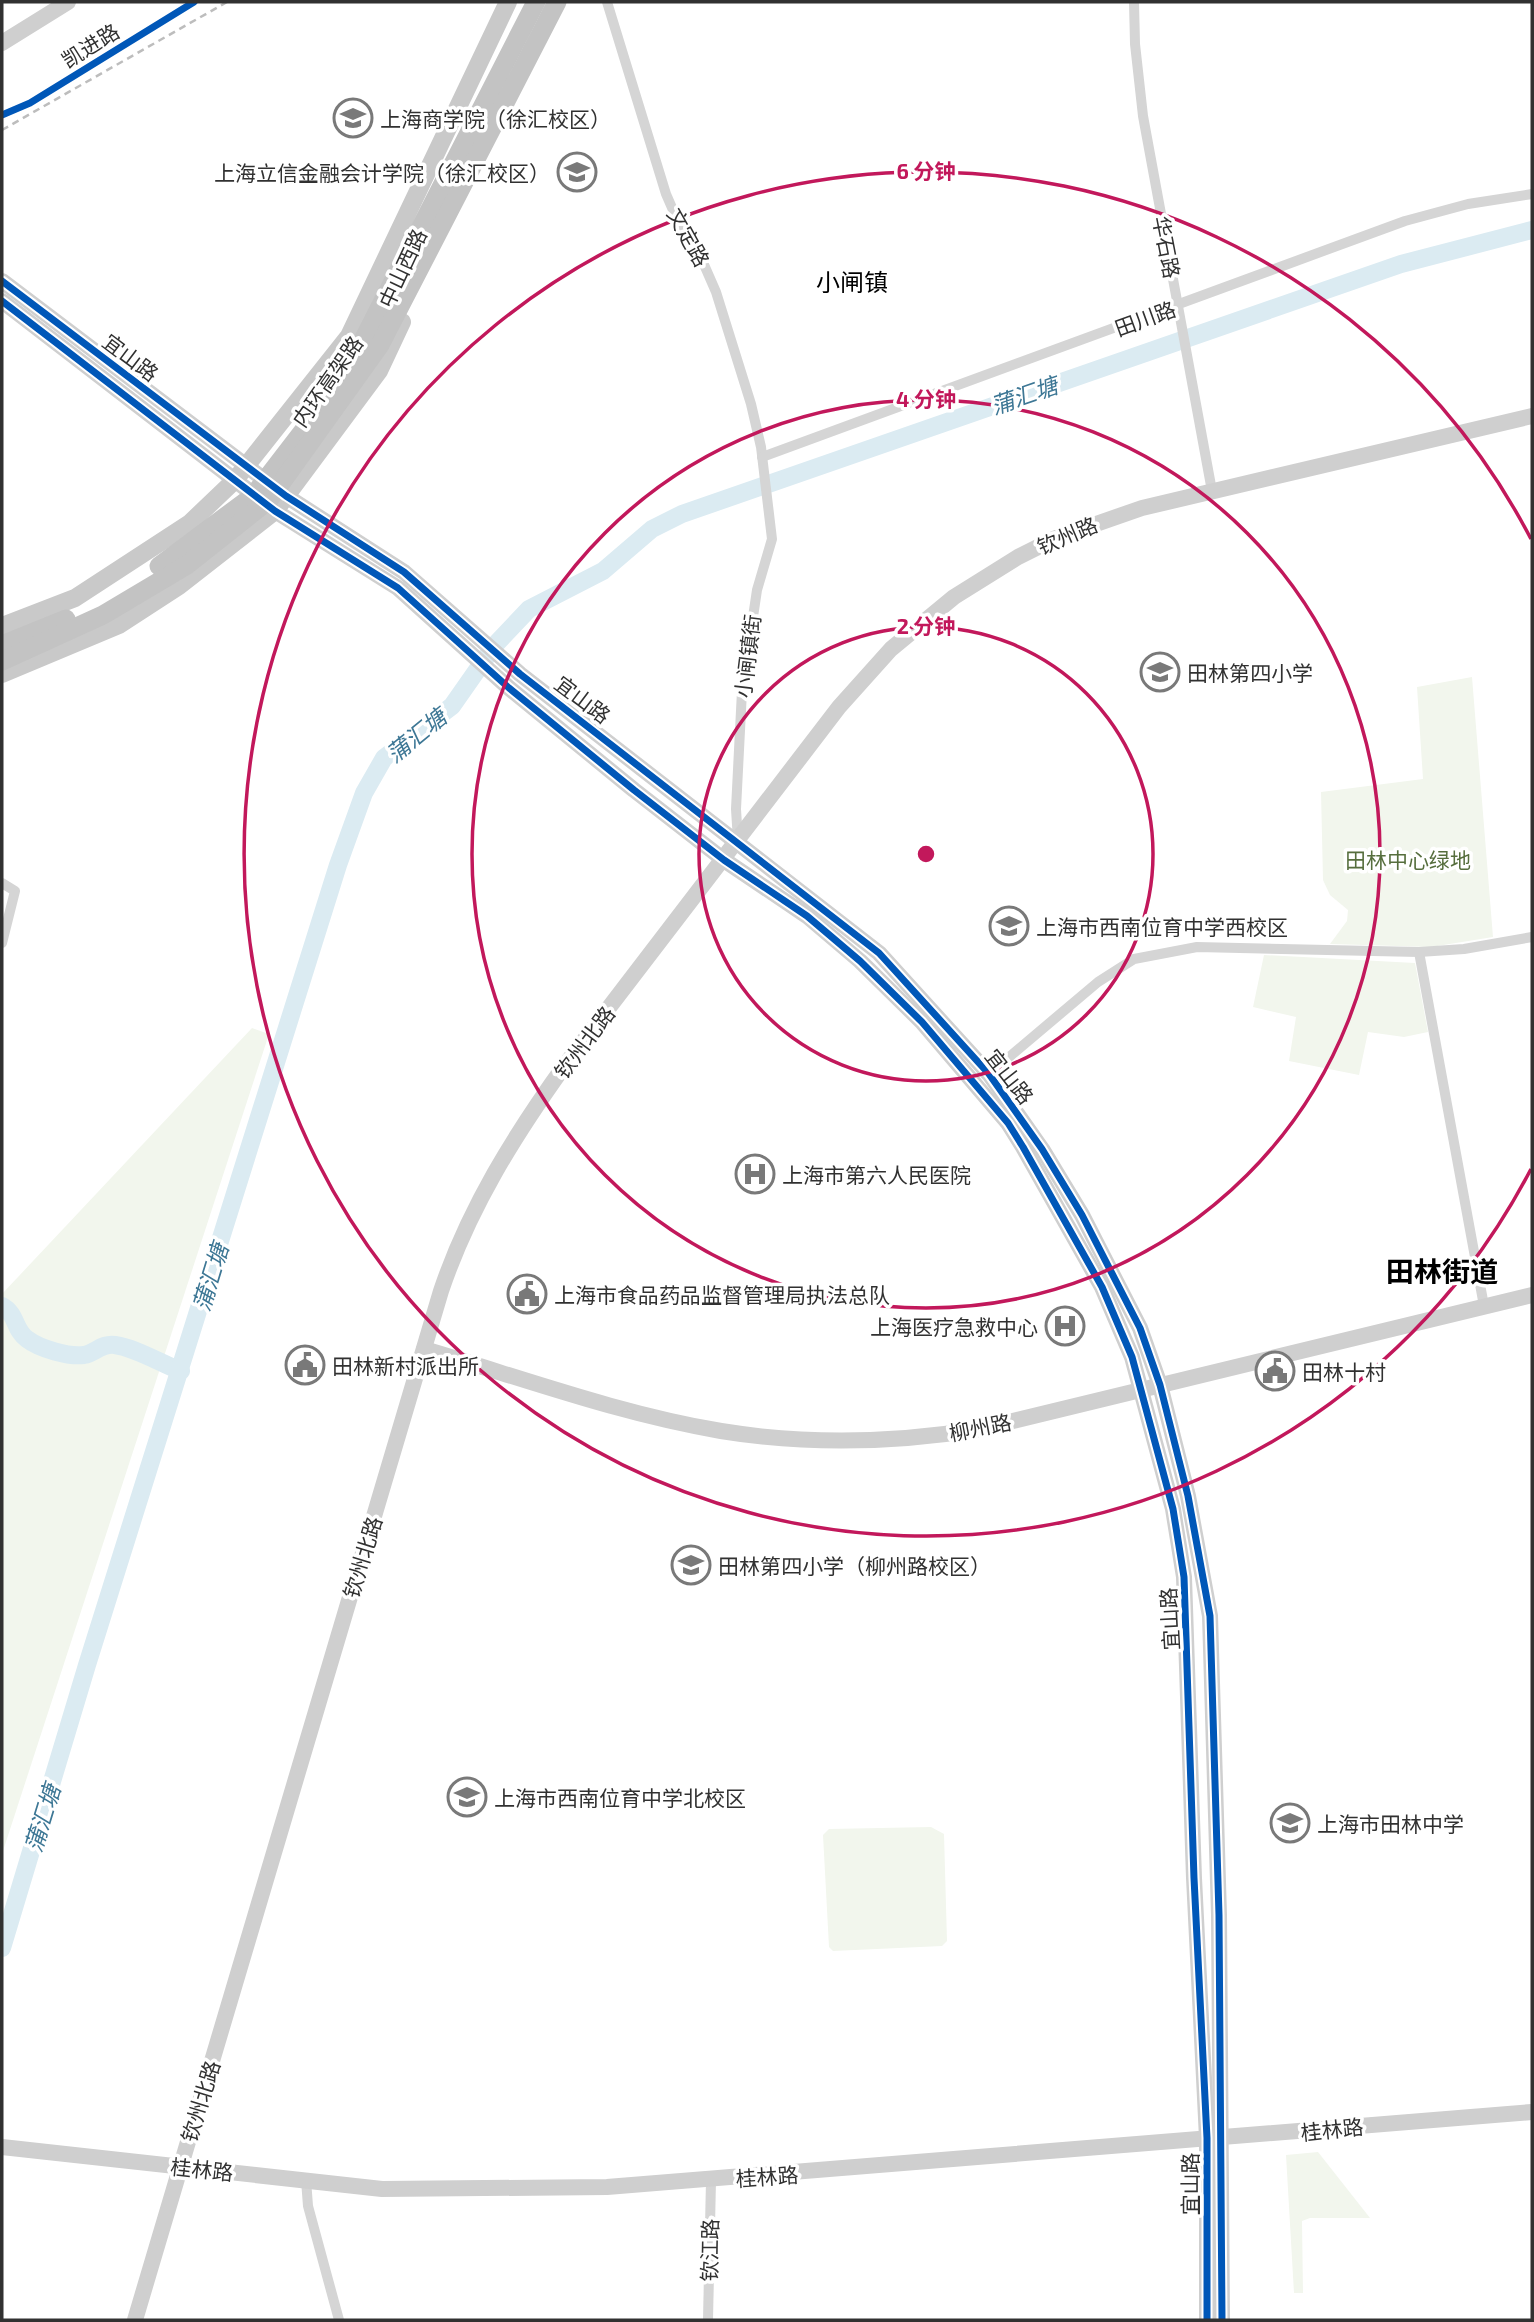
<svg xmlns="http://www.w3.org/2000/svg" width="1534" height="2322" viewBox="0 0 1534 2322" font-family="'Exo 2','Noto Sans SC',sans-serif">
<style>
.green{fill:#f2f6ed}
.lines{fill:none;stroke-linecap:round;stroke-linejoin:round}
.river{stroke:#dbebf2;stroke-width:18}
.street{stroke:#d5d5d5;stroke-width:10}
.secondary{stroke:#cfcfcf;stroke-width:16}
.primary{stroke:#c9c9c9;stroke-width:18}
.rail{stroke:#bdbdbd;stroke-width:2.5;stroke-dasharray:7 5;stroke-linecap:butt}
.highway-bridge{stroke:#c3c3c3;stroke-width:19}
.cycleway-casing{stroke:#fff;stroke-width:11}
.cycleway{stroke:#0057b8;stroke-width:7}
.ring{fill:none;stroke:#c2185b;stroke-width:3.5}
.labels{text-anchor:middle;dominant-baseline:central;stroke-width:7;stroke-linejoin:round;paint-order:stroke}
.street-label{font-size:21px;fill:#313131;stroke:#fff}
.poi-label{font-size:21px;fill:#313131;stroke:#fff;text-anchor:start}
.park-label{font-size:21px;fill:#566e3d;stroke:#fff}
.water-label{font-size:23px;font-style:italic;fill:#3d7795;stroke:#fff}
.quarter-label{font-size:24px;fill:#000;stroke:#fff}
.district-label{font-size:28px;font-weight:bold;fill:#000;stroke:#fff}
.centre{fill:#c2185b;stroke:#fff;stroke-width:3.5}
.ring-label{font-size:21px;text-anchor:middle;font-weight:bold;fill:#c2185b;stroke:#fff;stroke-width:7;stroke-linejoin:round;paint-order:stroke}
</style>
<rect width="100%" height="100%" fill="#fff"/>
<!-- green -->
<g class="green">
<polygon points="1472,677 1493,937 1431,947 1330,944 1347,921 1348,910 1330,895 1323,880 1321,792 1423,779 1417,687"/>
<polygon points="1264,955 1415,963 1428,1032 1404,1037 1368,1032 1359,1075 1289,1061 1296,1017 1253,1007"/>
<polygon points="252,1028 269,1034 2,1854 2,1294"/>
<polygon points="931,1827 944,1834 947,1941 942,1946 833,1951 829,1947 823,1835 829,1829"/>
<polygon points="1318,2152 1370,2218 1310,2218 1302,2221 1303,2293 1294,2293 1286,2155"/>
</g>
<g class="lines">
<!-- river -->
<g class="river">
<path d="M2 1306C17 1314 14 1330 27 1339 40 1349 69 1357 84 1355 95 1353 102 1343 115 1345 136 1348 160 1363 181 1371"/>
<polyline points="2,1948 87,1665 338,865 364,793 384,758 452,706 494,646 529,609 603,571 652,529 682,514 1401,264 1532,230"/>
</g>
<!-- street -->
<g class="street">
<polyline points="607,2 666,194 683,233 702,260 716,292 751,404 761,447 772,539 757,590 742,691 736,809 738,841"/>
<polyline points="1134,2 1135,44 1143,116 1212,491"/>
<polyline points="2,115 30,103 194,2"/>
<polyline points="762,457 1405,221 1468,204 1532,194"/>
<polyline points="2,883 15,891 2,943"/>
<polyline points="1419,952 1484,1306"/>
<polyline points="989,1074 1098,982 1134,959 1197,947 1419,952 1464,949 1532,937"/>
<polyline points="306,2180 308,2206 339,2320"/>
<polyline points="708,2320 711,2180"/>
</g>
<!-- secondary -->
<g class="secondary">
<polyline points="2,43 68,2"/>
<polyline points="2,281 286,496 404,572 520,674 879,953 989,1074 1042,1149 1082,1215 1140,1328 1160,1385 1188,1496 1210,1616 1219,1915 1222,2320"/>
<polyline points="2,301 275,511 398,588 509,688 634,790 724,860 807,916 860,961 922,1022 1008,1123 1023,1147 1102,1287 1132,1357 1173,1509 1184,1577 1194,1878 1207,2138 1207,2320"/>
<path d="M424 1349C522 1378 620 1414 721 1431 807 1445 894 1443 980 1429L1532 1295"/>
<polyline points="2,2147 382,2189 607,2187 1532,2112"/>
<path d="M135 2320 441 1291C469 1208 514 1136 565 1065L839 707 891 649 954 597 1018 557 1056 538 1142 508 1532 416"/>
</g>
<!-- primary -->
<g class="primary">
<polyline points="2,626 75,598 190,523 235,480 349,336 508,2"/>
<polyline points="2,674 119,625 179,586 275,511 379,371 402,322"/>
</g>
<!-- rail -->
<polyline class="rail" points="2,130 227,2"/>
<!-- highway-bridge -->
<g class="highway-bridge">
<polyline points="159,566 253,496 310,422 359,348 536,2"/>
<polyline points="2,645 66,619"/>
<polyline points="2,661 103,615 187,565 269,500 380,345 557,2"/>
</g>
<defs>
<g id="cycleway">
<polyline points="2,115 30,103 194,2"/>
<polyline points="2,281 286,496 404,572 520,674 879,953 989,1074 1042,1149 1082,1215 1140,1328 1160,1385 1188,1496 1210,1616 1219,1915 1222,2320"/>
<polyline points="2,301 275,511 398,588 509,688 634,790 724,860 807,916 860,961 922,1022 1008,1123 1023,1147 1102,1287 1132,1357 1173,1509 1184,1577 1194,1878 1207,2138 1207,2320"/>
</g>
</defs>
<!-- cycleway casing -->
<use href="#cycleway" class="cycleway-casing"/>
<!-- cycleway -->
<use href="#cycleway" class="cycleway"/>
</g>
<!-- distance rings -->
<g class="ring">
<circle cx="926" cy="854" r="227"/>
<circle cx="926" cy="854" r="454"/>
<path d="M1531 1169A682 682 0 1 1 1531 539"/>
</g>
<!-- icons -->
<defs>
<symbol id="university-ring" viewBox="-11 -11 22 22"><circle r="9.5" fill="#fff" stroke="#797979" stroke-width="1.5"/><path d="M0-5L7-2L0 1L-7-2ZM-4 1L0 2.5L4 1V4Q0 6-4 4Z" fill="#797979"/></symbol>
<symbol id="school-ring" viewBox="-11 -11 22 22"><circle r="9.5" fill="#fff" stroke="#797979" stroke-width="1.5"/><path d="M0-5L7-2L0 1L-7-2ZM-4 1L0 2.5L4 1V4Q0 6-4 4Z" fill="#797979"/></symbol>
<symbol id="hospital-ring" viewBox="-11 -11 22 22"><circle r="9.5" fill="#fff" stroke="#797979" stroke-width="1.5"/><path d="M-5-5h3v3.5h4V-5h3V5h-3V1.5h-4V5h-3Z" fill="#797979"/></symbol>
<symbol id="civic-ring" viewBox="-11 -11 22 22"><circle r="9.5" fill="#fff" stroke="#797979" stroke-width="1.5"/><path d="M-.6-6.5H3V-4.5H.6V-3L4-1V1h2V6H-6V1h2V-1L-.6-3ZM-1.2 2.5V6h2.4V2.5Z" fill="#797979"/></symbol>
</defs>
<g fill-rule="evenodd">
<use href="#university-ring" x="331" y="96" width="44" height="44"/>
<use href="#university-ring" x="555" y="150" width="44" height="44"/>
<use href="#school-ring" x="1138" y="650" width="44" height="44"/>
<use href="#school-ring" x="987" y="904" width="44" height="44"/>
<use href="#hospital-ring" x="733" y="1152" width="44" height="44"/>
<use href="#civic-ring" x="505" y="1272" width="44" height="44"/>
<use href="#hospital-ring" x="1043" y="1304" width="44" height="44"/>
<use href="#civic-ring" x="283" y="1343" width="44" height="44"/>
<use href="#civic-ring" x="1253" y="1349" width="44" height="44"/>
<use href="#school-ring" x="669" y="1543" width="44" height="44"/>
<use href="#school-ring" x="445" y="1775" width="44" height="44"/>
<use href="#school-ring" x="1268" y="1801" width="44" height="44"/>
</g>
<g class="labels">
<!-- street labels -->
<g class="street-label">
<text transform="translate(90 45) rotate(-32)">凯进路</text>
<text transform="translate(689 237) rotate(61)">文定路</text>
<text transform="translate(1167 247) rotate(79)">华石路</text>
<text transform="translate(402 268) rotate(-65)">中山西路</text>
<text transform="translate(1145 318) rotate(-20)">田川路</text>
<text transform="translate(131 357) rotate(37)">宜山路</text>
<text transform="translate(327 381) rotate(-55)">内环高架路</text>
<text transform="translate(1067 535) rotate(-23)">钦州路</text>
<text transform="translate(747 656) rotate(-83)">小闸镇街</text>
<text transform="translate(583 699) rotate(37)">宜山路</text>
<text transform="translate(584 1042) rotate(-53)">钦州北路</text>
<text transform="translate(1010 1076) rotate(52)">宜山路</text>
<text transform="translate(980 1427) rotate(-11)">柳州路</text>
<text transform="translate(362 1557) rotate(-73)">钦州北路</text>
<text transform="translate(1169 1619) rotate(-93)">宜山路</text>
<text transform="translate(200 2101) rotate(-73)">钦州北路</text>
<text transform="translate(1332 2129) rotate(-6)">桂林路</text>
<text transform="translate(202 2169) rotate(6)">桂林路</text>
<text transform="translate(767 2176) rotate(-4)">桂林路</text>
<text transform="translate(1189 2184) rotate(-90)">宜山路</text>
<text transform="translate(709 2250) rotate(-89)">钦江路</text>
</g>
<!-- poi labels -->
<g class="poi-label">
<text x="380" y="118">上海商学院（徐汇校区）</text>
<text x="550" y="172" text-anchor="end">上海立信金融会计学院（徐汇校区）</text>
<text x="1187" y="672">田林第四小学</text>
<text x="1036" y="926">上海市西南位育中学西校区</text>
<text x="782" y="1174">上海市第六人民医院</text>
<text x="554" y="1294">上海市食品药品监督管理局执法总队</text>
<text x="1038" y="1326" text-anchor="end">上海医疗急救中心</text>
<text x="332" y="1365">田林新村派出所</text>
<text x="1302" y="1371">田林十村</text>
<text x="718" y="1565">田林第四小学（柳州路校区）</text>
<text x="494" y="1797">上海市西南位育中学北校区</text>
<text x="1317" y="1823">上海市田林中学</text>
</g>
<!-- park labels -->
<g class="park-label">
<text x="1408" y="859">田林中心绿地</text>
</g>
<!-- water labels -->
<g class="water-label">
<text transform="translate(1024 395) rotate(-19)">蒲汇塘</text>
<text transform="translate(416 735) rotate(-39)">蒲汇塘</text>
<text transform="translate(210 1277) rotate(-73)">蒲汇塘</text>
<text transform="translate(42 1818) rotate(-73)">蒲汇塘</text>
</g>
<!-- quarter labels -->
<g class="quarter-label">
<text x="852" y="281">小闸镇</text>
</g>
<!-- district labels -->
<g class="district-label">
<text x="1442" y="1271">田林街道</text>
</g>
</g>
<circle cx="926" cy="854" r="10" class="centre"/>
<g class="ring-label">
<text x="926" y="179">6 分钟</text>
<text x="926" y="407">4 分钟</text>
<text x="926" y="634">2 分钟</text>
</g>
<!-- border -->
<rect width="1534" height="2322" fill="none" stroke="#313131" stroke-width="7"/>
</svg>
